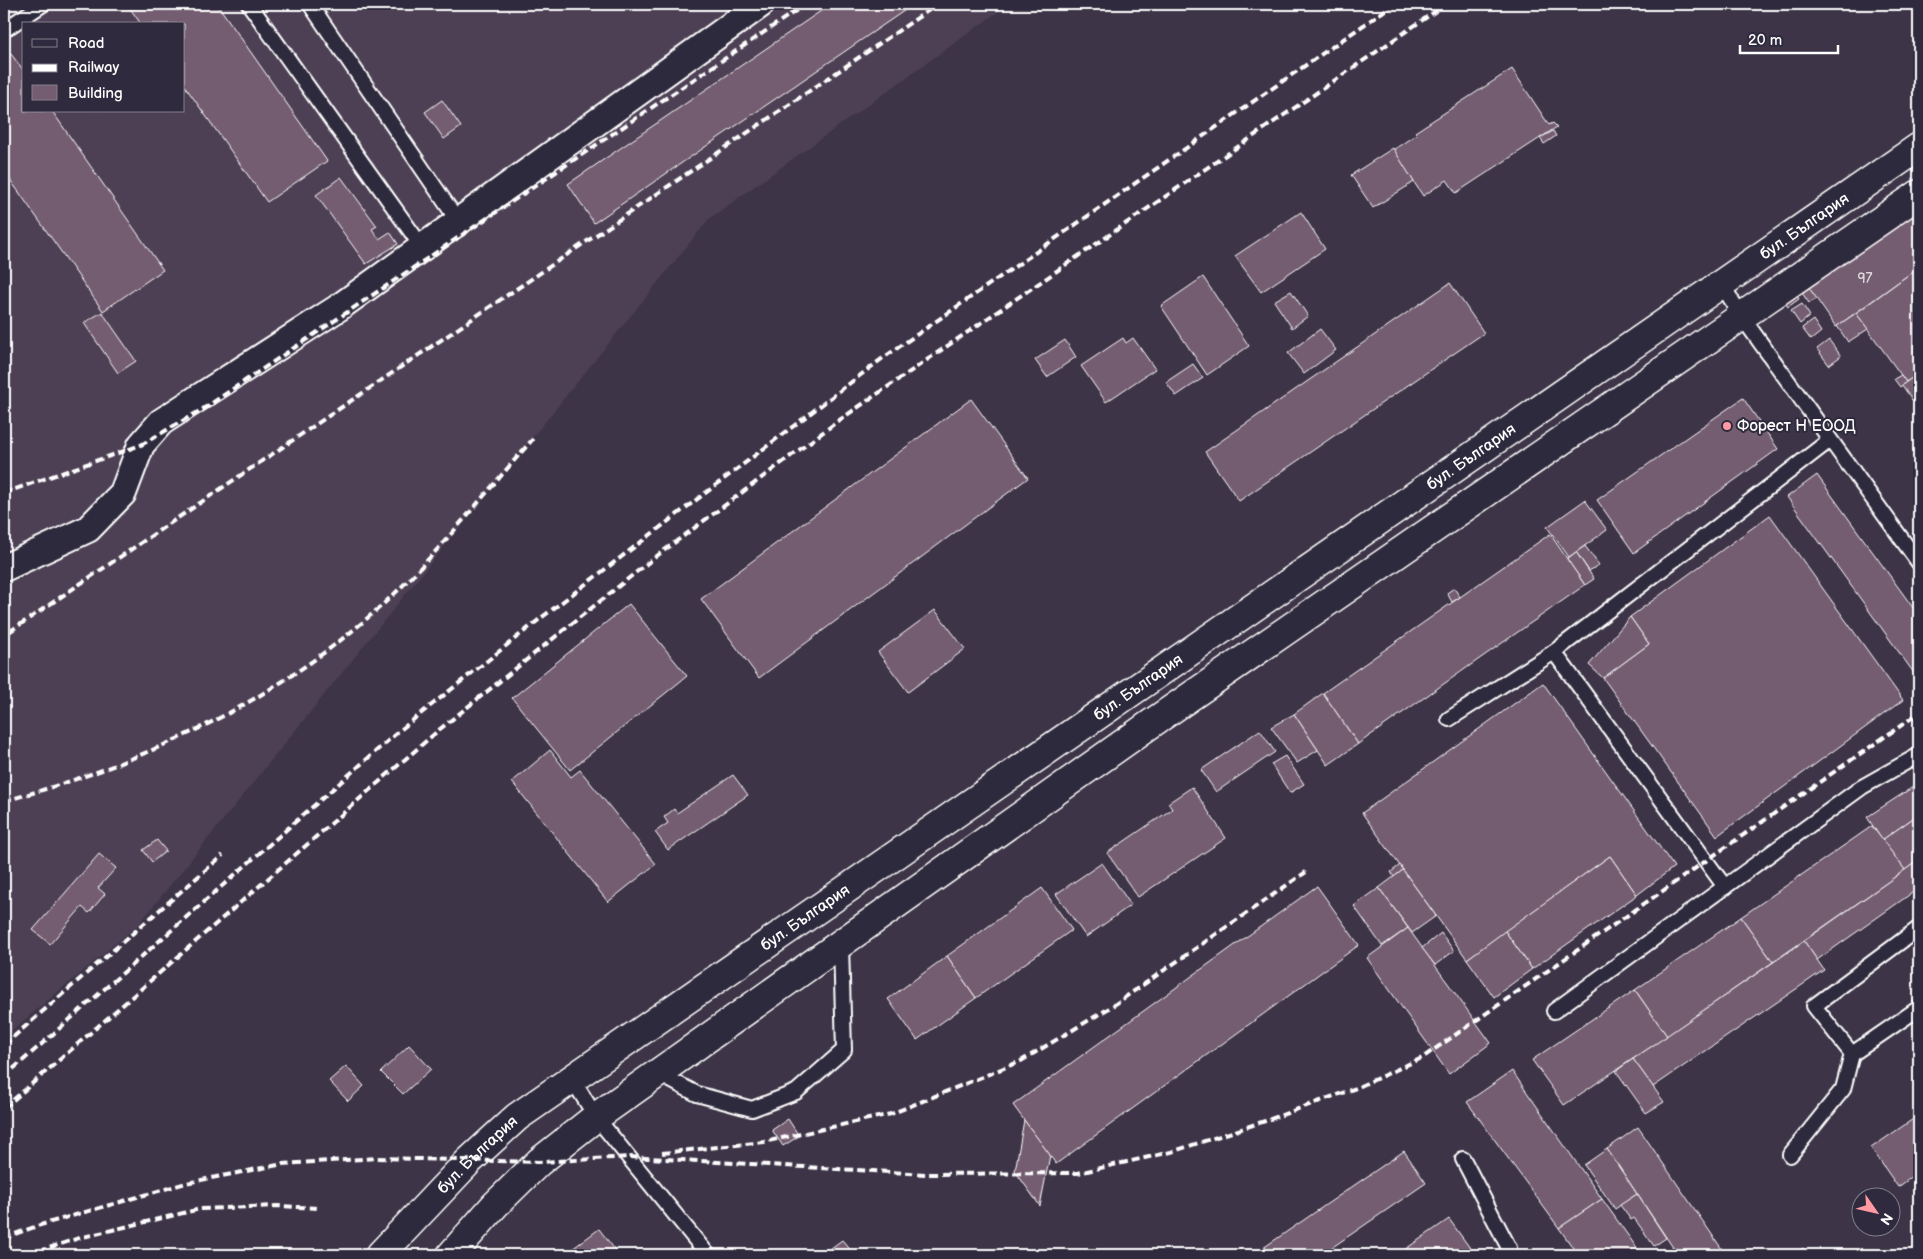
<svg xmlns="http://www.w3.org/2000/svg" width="1923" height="1259" viewBox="0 0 1923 1259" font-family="'Balsamiq Sans',sans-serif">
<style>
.built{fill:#4e4054;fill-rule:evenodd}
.building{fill:#745d71;stroke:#fff}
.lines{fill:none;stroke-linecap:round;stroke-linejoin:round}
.service-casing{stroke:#fff;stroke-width:18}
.minor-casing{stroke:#fff;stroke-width:30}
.tertiary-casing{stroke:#fff;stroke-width:31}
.service{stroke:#2f2a3d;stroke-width:14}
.minor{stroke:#2f2a3d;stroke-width:26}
.tertiary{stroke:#2f2a3d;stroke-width:28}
.rail{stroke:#fff;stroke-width:4;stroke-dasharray:8 4;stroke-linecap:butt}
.poi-dot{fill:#ff9aa2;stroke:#2f2a3d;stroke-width:2}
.labels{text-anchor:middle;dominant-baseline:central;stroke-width:4;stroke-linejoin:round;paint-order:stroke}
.number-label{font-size:14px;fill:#dcd6dc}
.street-label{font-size:16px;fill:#fff;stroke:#2f2a3d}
.poi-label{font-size:16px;fill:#fff;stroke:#2f2a3d;text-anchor:start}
</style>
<rect width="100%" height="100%" fill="#3d3447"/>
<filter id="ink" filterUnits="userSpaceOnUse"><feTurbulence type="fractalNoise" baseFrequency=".02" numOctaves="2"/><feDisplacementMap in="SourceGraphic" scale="10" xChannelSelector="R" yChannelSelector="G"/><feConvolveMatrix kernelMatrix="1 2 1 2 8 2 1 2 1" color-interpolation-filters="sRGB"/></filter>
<g filter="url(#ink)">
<!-- built -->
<path class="built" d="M4 4H1009L709 219 138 925 4 1037ZM24 24H184V111H24Z"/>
<!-- building -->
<g class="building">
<polygon points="127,4 217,4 327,161 267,202 184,85 184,24 141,24"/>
<polygon points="831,4 914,4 594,223 568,184"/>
<polygon points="11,54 24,71 24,111 52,111 163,270 103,311 4,171 4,59"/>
<polygon points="1512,69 1549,125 1553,123 1557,127 1456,193 1447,180 1423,196 1393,150 1417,134 1415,132"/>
<polygon points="442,100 461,127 444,139 425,112"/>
<polygon points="1553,131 1556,136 1544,144 1540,138"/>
<polygon points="1393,148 1414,182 1373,208 1351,175"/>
<polygon points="341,177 377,226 372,229 379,239 390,232 398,244 366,264 316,195"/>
<polygon points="1919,211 1919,267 1836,327 1809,288"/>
<polygon points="1301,212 1325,249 1261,292 1235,256"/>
<polygon points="1919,267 1919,373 1906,382 1856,313"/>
<polygon points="1203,277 1249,346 1207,375 1161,306"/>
<polygon points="1450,283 1484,333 1239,501 1205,452"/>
<polygon points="1791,288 1799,299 1788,307 1780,296"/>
<polygon points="1809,288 1817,299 1809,303 1802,293"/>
<polygon points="1291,291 1308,316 1292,328 1274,301"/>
<polygon points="1802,304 1810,316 1800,324 1791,311"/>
<polygon points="102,312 136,361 118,373 84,323"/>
<polygon points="1856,313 1868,329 1848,342 1837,326"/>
<polygon points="1813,320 1821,332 1811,340 1802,328"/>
<polygon points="1320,329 1336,350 1304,374 1288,353"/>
<polygon points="1123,338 1126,343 1133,338 1155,369 1106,402 1081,366"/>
<polygon points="1065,340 1076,357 1047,377 1035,360"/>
<polygon points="1829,340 1841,356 1829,365 1817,349"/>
<polygon points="1193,364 1203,378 1176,396 1166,382"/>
<polygon points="1919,373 1919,410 1902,385"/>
<polygon points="1901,375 1906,382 1900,387 1894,379"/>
<polygon points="1743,398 1778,449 1634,553 1597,500"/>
<polygon points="971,399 1028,478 759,678 701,599"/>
<polygon points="1817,475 1919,616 1919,680 1787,497"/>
<polygon points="1585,500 1607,530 1569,557 1547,527"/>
<polygon points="1770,515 1903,700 1717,836 1603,678 1649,644 1630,617"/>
<polygon points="1550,534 1585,585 1358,744 1323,693"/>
<polygon points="1585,546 1599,565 1589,571 1576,552"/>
<polygon points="1576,552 1594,579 1585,585 1567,559"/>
<polygon points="1454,588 1460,597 1452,602 1447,593"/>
<polygon points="629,604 687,676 570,770 512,698"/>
<polygon points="935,610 965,649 908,692 878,652"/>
<polygon points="1630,617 1649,644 1603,678 1589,665"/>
<polygon points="1543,683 1674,867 1637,895 1610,856 1467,959 1362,813"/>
<polygon points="1323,693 1358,744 1328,765 1294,714"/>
<polygon points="1294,714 1318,750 1297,763 1271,727"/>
<polygon points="1260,730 1275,752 1216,792 1201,770"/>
<polygon points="550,750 571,777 580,770 656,864 608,902 512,782"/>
<polygon points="1285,756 1304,784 1290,793 1271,764"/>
<polygon points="733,775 748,795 668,850 655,832 668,823 664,817 674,809 677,813"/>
<polygon points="1919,783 1919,814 1882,840 1867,817"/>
<polygon points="1192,787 1226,838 1138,897 1107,853 1172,809 1168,803"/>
<polygon points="1919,814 1919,860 1905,870 1882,840"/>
<polygon points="1872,826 1905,870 1773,962 1741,917"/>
<polygon points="157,840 166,851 152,862 143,850"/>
<polygon points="99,854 116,868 98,888 105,894 89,913 82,907 50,944 33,930"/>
<polygon points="1610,856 1637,895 1532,969 1505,931"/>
<polygon points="1919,860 1919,888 1817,960 1804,941"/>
<polygon points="1102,863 1131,905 1086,937 1056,894"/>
<polygon points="1400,865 1403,870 1394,877 1391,872"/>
<polygon points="1403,870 1436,916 1412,933 1379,888"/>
<polygon points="1317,886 1359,945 1056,1164 1013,1105"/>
<polygon points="1042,888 1072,930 976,998 947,956"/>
<polygon points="1379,888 1408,928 1382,946 1354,906"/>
<polygon points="1741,917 1773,962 1667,1036 1635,990"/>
<polygon points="1408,928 1491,1043 1449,1074 1367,958"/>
<polygon points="1505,931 1532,969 1494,997 1467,959"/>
<polygon points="1441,933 1454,951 1435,965 1422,948"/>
<polygon points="1804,941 1824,970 1653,1087 1633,1059"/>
<polygon points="947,956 976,998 917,1040 888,999"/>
<polygon points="1635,990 1667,1036 1564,1105 1532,1060"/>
<polygon points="409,1045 431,1069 403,1094 381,1072"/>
<polygon points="1633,1059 1664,1102 1646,1113 1616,1071"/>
<polygon points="346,1066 364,1086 348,1101 329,1081"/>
<polygon points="1512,1071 1602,1199 1559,1228 1467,1102"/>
<polygon points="1919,1115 1919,1172 1898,1187 1871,1148"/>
<polygon points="788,1119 799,1136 783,1146 772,1130"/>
<polygon points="1024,1120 1050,1155 1040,1206 1015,1171"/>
<polygon points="1638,1127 1726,1255 1678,1255 1607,1149"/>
<polygon points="1607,1149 1637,1194 1615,1209 1584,1165"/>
<polygon points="1404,1151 1426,1183 1321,1255 1253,1255"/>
<polygon points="1637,1194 1666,1238 1654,1246 1634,1218 1631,1220 1620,1205"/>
<polygon points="1602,1199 1639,1251 1633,1255 1578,1255 1559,1228"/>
<polygon points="1449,1219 1475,1255 1397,1255"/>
<polygon points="599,1229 619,1255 564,1255"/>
<polygon points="842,1240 855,1255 830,1255 827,1251"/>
<polygon points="1803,1248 1808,1255 1794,1255"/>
</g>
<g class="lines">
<defs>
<g id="service">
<polyline points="249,4 422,247"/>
<polyline points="310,4 458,221"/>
<polyline points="4,30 43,4"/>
<polyline points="1721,283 1742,317 1919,563"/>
<polyline points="1554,652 1725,887"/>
<polyline points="1449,719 1554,652 1830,440"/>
<polyline points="1554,1011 1862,787 1919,755"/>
<polyline points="1852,1054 1814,1006 1919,928"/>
<polyline points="659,1074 697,1094 752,1109 796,1092 844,1050 841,945"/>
<polyline points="572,1079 596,1117 708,1255"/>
<polyline points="1790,1155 1843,1089 1852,1054 1919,1008"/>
<polyline points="1463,1159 1509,1248 1510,1255"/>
</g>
<polyline id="minor" points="4,568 88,529 123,493 141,445 161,422 338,308 761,4"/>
<g id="tertiary">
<path id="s1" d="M380 1255 469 1161 517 1117 1919 147"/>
<polyline points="451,1255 495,1205 539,1162 596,1117 1152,723 1919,194"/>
</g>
</defs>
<!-- service casing -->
<use href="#service" class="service-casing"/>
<!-- minor casing -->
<use href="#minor" class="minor-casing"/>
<!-- tertiary casing -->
<use href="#tertiary" class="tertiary-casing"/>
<!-- service -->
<use href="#service" class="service"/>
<!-- minor -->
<use href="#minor" class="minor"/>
<!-- tertiary -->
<use href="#tertiary" class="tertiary"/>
<!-- rail -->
<g class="rail">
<polyline points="4,493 141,445 203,409 806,4"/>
<polyline points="9,632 938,4"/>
<path d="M4 801C141 764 274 703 380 607 434 559 484 494 533 439"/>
<polyline points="4,1045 223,855"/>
<polyline points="4,1077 399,731 541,618 883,358 1394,4"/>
<polyline points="4,1108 440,729 654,558 838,421 1446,4"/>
<polyline points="662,1153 764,1142 891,1114 1021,1061 1111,1007 1306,872"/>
<polyline points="4,1238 37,1226 186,1183 283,1164 377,1158 539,1162 630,1157 925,1174 1078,1173 1171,1152 1265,1121 1356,1088 1422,1058 1919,713"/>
<polyline points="27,1255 79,1238 200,1209 278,1206 319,1208"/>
</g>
</g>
</g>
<!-- markers -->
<circle class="poi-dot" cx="1727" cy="426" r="5"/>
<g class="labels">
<!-- number labels -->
<g class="number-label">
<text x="1865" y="278">97</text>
</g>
<!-- street labels -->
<g class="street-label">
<text stroke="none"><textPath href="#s1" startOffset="1760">бул. България</textPath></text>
<text stroke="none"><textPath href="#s1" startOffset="1355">бул. България</textPath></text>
<text stroke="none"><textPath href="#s1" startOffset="950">бул. България</textPath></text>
<text stroke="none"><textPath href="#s1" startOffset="545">бул. България</textPath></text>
<text stroke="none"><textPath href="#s1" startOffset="140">бул. България</textPath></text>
</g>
<!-- poi labels -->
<g class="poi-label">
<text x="1737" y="426">Форест Н ЕООД</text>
</g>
</g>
<!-- margin -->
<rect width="1923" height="1259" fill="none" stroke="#2f2a3d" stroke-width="20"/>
<rect x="10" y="10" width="1903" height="1239" fill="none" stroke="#fff" stroke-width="2" filter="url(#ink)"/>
<!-- legend -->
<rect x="22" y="22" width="162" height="90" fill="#2f2a3d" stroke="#827f8b"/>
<rect x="32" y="39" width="25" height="8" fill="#2f2a3d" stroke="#827f8b"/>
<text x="68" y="48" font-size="15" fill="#ffffff">Road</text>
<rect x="32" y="64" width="25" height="8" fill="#ffffff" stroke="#827f8b"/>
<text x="68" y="72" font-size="15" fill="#ffffff">Railway</text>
<rect x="32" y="85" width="25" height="15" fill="#745d71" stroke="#827f8b"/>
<text x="68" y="98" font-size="15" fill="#ffffff">Building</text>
<!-- north arrow -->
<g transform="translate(1876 1212) rotate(124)"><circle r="24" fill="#2f2a3d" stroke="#827f8b"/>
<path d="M0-4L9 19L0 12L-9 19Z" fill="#ff9aa2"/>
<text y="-8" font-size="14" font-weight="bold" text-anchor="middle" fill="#ffffff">N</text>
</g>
<!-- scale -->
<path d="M1740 45v8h98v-8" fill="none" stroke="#ffffff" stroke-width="2.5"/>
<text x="1748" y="45" font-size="15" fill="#ffffff" stroke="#2f2a3d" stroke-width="4" paint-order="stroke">20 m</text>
</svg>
